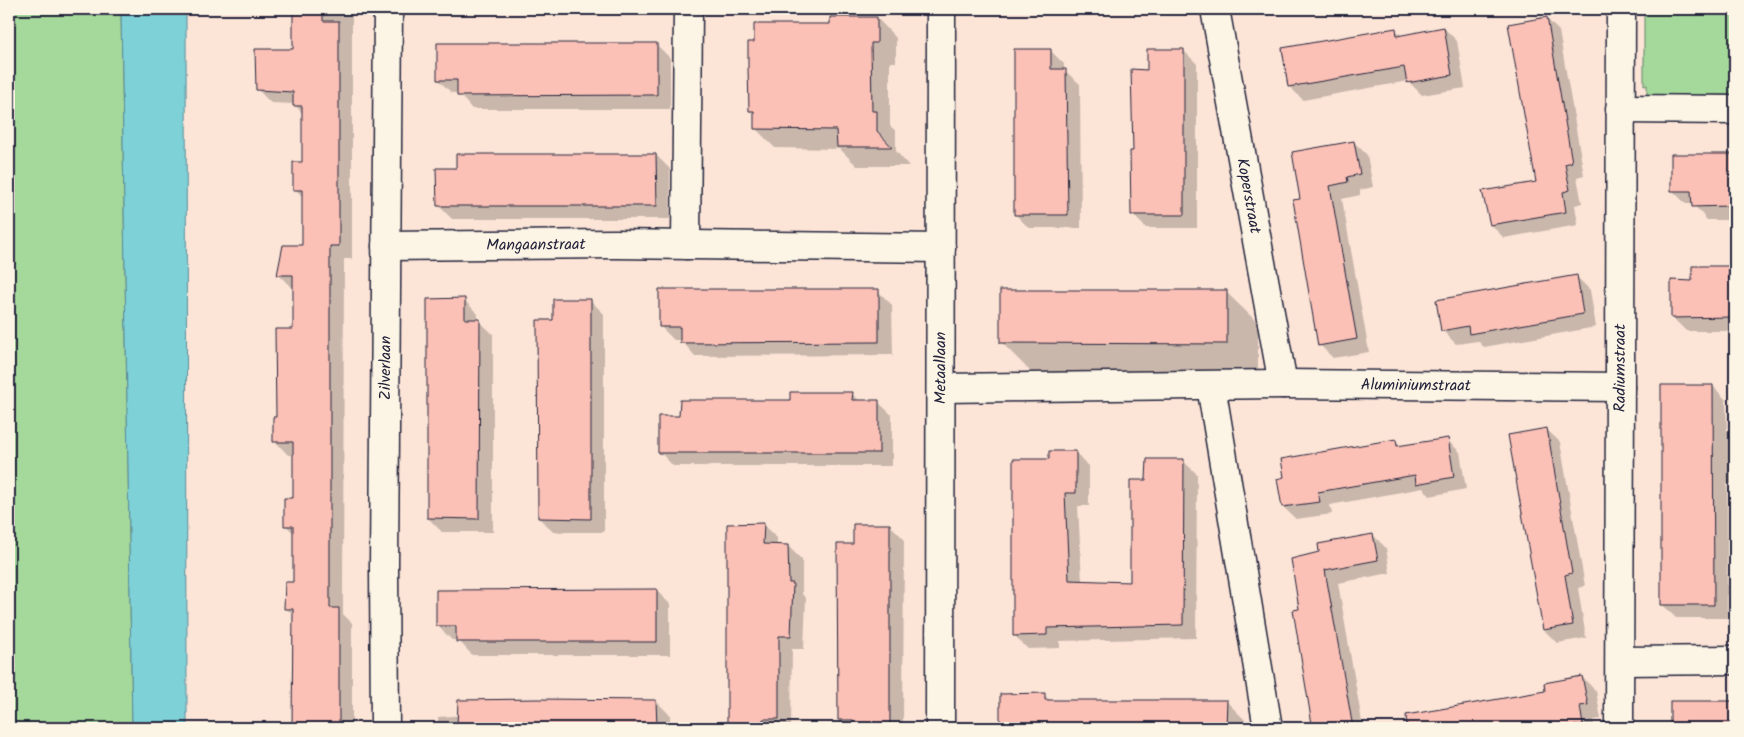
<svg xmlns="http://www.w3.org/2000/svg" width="1744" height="737" viewBox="0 0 1744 737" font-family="Kalam,sans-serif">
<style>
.green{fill:#a5d99b;stroke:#647e6b}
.water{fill:#7fd1d8;stroke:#5a8b99}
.shadow{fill:#0003}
.building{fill:#fcc1b6;stroke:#22223b}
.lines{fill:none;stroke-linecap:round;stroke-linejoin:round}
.minor-casing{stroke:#22223b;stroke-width:31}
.minor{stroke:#fcf5e5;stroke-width:28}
.labels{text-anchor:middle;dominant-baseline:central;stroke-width:4;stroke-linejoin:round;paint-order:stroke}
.street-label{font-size:16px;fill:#22223b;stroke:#fcf5e5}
</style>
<rect width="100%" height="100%" fill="#fce5d7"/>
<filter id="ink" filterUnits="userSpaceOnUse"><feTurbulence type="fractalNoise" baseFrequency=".02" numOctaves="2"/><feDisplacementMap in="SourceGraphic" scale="10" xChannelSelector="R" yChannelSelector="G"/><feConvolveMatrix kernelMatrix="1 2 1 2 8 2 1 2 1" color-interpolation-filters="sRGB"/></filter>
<g filter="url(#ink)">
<!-- green -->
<g class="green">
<polygon points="9,9 121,9 132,728 9,728"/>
<polygon points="1644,9 1735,9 1735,95 1647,95 1647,85 1644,85"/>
</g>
<!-- water -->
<polygon class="water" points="121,9 186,9 187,728 132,728"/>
<!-- shadow -->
<g class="shadow">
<polygon points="294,9 352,9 352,259 344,259 343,614 352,623 352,728 284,728 284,722 294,722 294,616 286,608 294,583 295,534 285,525 294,499 294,455 288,455 275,441 295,330 295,288 292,288 278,274 303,246 303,197 295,189 303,163 303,114 294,104 271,103 257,89 295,51"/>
<polygon points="877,18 896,38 896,62 890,62 890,126 896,131 896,151 909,166 857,166 840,149 775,148 756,129 756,116 750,111 756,43 831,26"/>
<polygon points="1546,18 1559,31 1584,175 1577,177 1582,203 1575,205 1578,225 1504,238 1491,225 1537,183"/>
<polygon points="1444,28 1457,41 1465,88 1422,95 1408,81 1303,100 1289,86 1396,30 1402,36"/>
<polygon points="656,44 670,58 670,109 472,109 458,93 452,93 438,80"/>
<polygon points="1050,50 1064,64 1064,70 1080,84 1081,228 1029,228 1015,214"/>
<polygon points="1183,50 1197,64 1197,228 1146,228 1132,214 1134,152 1148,71"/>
<polygon points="1354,142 1367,155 1373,187 1360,190 1360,195 1342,199 1369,352 1333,358 1320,345 1301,200"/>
<polygon points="656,155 670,169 670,219 452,219 438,205 457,169"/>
<polygon points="1672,155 1735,155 1735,220 1707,220 1693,204 1686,204 1672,190"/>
<polygon points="1693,267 1735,267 1735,331 1686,331 1672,317 1693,282"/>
<polygon points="1576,276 1590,290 1596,327 1484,347 1478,341 1456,344 1443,331"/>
<polygon points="878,291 892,305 893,355 695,356 681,340 674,340 660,326"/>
<polygon points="1226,292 1258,323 1258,375 1034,375 1002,343"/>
<polygon points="464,300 478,314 478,320 493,334 493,532 442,532 428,518"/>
<polygon points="590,300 604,314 604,532 553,532 539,518 555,321"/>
<polygon points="1713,386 1726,400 1727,431 1735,431 1735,484 1727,484 1727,618 1676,618 1663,605"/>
<polygon points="852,394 860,401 878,402 892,415 892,466 673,466 660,452 681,417"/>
<polygon points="1546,429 1560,442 1585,586 1578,588 1586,638 1557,643 1544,630"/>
<polygon points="1395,440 1402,447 1447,440 1460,452 1466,489 1430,496 1423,488 1330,505 1332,514 1296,519 1283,507"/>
<polygon points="1075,452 1089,466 1089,506 1078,506 1082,582 1131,583 1148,481 1183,461 1197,474 1196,638 1060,641 1060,648 1028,649 1014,635 1050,460"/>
<polygon points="728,525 763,525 777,538 777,546 788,546 802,560 802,594 806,598 804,649 792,649 791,728 728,728"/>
<polygon points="890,525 904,539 903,728 839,728 839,545 855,545"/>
<polygon points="1373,535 1386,548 1390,573 1338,583 1363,728 1315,728 1294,611 1301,610 1321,552"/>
<polygon points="656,590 670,604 670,655 472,655 458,640 452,640 438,626"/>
<polygon points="1582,677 1596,691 1601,719 1593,720 1595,728 1437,728 1430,713 1547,692"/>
<polygon points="1001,695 1044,695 1051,701 1226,701 1253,728 1001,728"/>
<polygon points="656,701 670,715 670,728 438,728 438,717"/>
<rect x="1672" y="702" width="63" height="26"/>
</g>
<!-- building -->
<g class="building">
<polygon points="293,9 323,9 323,21 339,21 339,246 330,246 330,608 339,608 339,728 292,728 293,609 284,609 285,582 293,582 293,526 284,526 284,498 293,498 293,442 273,442 273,417 276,417 275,329 293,329 293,275 277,275 283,245 302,245 302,190 293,190 293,162 302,162 302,106 293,106 293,92 256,90 255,49 293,49"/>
<polygon points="830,17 877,17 877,43 871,43 872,111 877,111 877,131 892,147 837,147 836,130 754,129 754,111 749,111 748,67 748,42 754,42 754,24 830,24"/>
<polygon points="1547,17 1572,162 1565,164 1570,190 1563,192 1566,212 1490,225 1482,191 1536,182 1508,24"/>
<polygon points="1444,27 1452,75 1407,83 1404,67 1288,87 1282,48 1396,28 1397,36"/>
<polygon points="437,43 657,43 657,95 457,96 457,80 437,80"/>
<polygon points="1014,49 1051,49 1051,69 1066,69 1068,215 1014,215"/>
<polygon points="1147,49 1184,49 1184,215 1131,215 1130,151 1133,151 1131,69 1147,70"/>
<polygon points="1354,141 1360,174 1347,177 1348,182 1330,186 1357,339 1318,346 1293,200 1300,199 1292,152"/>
<polygon points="456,154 656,154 657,206 437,206 436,168 456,168"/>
<polygon points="1671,154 1735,154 1735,191 1729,191 1729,206 1692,207 1691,191 1671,191"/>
<polygon points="1692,266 1729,266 1729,281 1735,281 1735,317 1671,318 1671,280 1692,281"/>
<polygon points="1577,275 1583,314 1469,334 1468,326 1441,331 1436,300"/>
<polygon points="659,289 879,289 879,342 680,343 680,327 659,327"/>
<polygon points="1000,290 1227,290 1227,344 1000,343"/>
<polygon points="465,298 465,319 480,319 479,519 427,518 427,299"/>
<polygon points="553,299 591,299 591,519 538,518 537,320 553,320"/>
<polygon points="1661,385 1713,385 1714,605 1661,605"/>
<polygon points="790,392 853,392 852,400 879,400 879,453 658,453 658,416 679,416 680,400 790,400"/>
<polygon points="1547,428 1572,573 1565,575 1573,625 1543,630 1508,435"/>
<polygon points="1448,438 1454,477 1416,484 1415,475 1318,492 1320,502 1282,507 1277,479 1284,477 1281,459 1396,439 1397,446"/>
<polygon points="1049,451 1076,451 1076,493 1065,493 1069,580 1130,582 1130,480 1146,480 1147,459 1184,459 1183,625 1047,628 1047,635 1013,636 1013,459 1049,459"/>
<polygon points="764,523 763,544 788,545 789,583 793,583 791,636 779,636 779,719 763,719 763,728 727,728 727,524"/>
<polygon points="853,524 890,524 890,728 853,728 853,720 838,720 837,544 853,544"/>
<polygon points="1373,534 1378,560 1325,570 1353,728 1321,728 1320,723 1312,724 1293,610 1299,609 1291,559 1319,552 1318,544"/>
<polygon points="657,589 657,642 456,642 456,626 436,626 436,590"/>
<polygon points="1582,676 1588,705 1580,706 1583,725 1560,728 1407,728 1406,715 1545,691 1544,683"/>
<polygon points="1045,693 1045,700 1227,700 1226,728 1000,728 1000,694"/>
<polygon points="538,699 656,700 657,728 457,728 458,700"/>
<rect x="1670" y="701" width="65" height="27"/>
</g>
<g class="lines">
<defs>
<g id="minor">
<path id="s1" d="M1215 9 1283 384"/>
<polyline points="1620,109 1735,110"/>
<polyline points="686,245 688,9"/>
<path id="s2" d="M386 246 615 244 941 248"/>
<polyline points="1211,386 1268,728"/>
<path id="s3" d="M941 388 1283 384 1620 387"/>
<polyline points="1620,661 1735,660"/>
<path id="s4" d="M385 728 384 567 388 9"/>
<path id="s5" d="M940 728 941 9"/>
<path id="s6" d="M1619 728 1621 9"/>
</g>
</defs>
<!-- minor casing -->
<use href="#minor" class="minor-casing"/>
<!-- minor -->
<use href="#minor" class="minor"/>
</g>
</g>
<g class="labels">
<!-- street labels -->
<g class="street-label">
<text stroke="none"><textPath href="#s1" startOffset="190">Koperstraat</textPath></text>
<text stroke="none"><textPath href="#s2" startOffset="150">Mangaanstraat</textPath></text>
<text stroke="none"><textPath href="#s4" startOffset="360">Zilverlaan</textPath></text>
<text stroke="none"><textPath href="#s5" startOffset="360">Metaallaan</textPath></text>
<text stroke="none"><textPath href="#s6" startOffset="360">Radiumstraat</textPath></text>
<text stroke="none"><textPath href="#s3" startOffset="475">Aluminiumstraat</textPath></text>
</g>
</g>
<!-- margin -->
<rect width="1744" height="737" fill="none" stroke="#fcf5e5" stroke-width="30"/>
<rect x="15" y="15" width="1714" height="707" fill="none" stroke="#22223b" stroke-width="2" filter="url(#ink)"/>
</svg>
